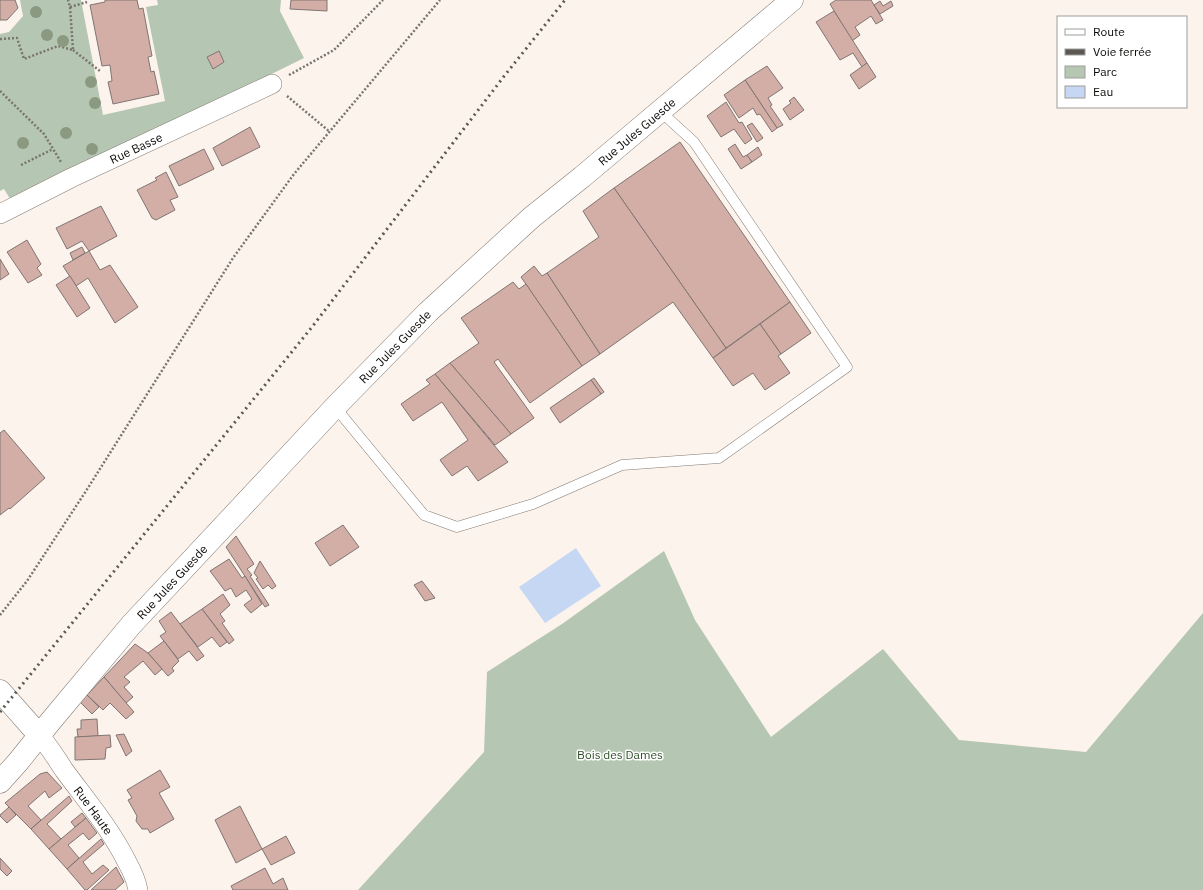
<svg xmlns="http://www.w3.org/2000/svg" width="1203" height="890" viewBox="0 0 1203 890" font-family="'IBM Plex Sans',sans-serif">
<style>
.green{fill:#b5c7b2}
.water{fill:#c5d7f3}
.building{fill:#d2aea6;stroke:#807573}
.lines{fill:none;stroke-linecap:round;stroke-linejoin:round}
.service-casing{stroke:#827a74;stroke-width:11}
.minor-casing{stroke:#827a74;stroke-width:20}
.tertiary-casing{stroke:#827a74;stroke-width:23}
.path{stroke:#79746f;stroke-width:2.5;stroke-dasharray:2 2;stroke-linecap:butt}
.service{stroke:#fff;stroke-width:10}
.minor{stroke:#fff;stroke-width:19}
.tertiary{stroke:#fff;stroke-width:22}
.rail{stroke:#5b5752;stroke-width:3;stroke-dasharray:2 4;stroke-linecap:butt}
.tree{fill:#8b9980}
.labels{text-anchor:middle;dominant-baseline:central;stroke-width:3;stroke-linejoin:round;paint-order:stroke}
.street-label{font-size:12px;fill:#0d0b08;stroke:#fff}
.park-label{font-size:12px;fill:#2e4f28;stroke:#fff}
</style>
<rect width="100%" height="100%" fill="#fcf3ec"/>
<!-- green -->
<g class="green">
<polygon points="20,0 81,0 103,115 165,101 146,7 158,5 157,0 281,0 280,11 304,58 12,202 4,189 0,191 0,34 9,32 23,16"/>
<polygon points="664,551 695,620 771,737 883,649 959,740 1086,752 1203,613 1203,890 358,890 484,752 487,672 562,624"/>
</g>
<!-- water -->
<polygon class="water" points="576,548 601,586 545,623 519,587"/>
<!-- building -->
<g class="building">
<polygon points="0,0 15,0 18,8 7,20 0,20"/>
<polygon points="105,0 137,0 139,9 143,8 152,56 148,57 151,72 154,71 159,94 113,104 108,82 112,81 110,65 102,66 90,5 105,2"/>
<polygon points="291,0 327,0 327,11 290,9"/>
<polygon points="836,0 871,0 883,20 876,24 871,16 855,27 860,35 852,41 830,4"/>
<polygon points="880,1 883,6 891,1 893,6 880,14 874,5"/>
<polygon points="834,11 867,63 862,67 853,53 840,60 816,22"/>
<polygon points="219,51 224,62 213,69 207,57"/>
<polygon points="867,63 876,77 859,89 850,75"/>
<polygon points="767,66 783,88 768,98 772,105 770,106 783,125 777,128 745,80"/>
<polygon points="745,80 777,128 772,132 760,114 757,115 753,108 739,118 724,95"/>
<polygon points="794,97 804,110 790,120 783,109 791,103 789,101"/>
<polygon points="726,102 739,123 742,122 752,139 745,144 734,129 721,137 707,116"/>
<polygon points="752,123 763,138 757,142 747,126"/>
<polygon points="250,127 260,147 222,166 213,148"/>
<polygon points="680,142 790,302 726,348 614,188"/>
<polygon points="735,144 743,157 747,155 752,162 741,169 728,149"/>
<polygon points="758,147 762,155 752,162 747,155"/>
<polygon points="204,149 214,169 179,186 169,166"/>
<polygon points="166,172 178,197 170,200 175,210 156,220 152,218 137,190 157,180 155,178"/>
<polygon points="614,188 726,348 713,358 673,302 600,354 547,273 599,237 583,211"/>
<polygon points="101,206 117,236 89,251 82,241 67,249 56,228"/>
<polygon points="27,240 41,264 37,268 42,275 28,283 7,252"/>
<polygon points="82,247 85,253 73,260 70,253"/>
<polygon points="89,251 100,270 110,265 138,307 115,323 88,278 76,286 63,266"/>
<polygon points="0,259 9,274 0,280"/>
<polygon points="534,266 542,276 547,273 600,354 582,366 521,277"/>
<polygon points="70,276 90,308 77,317 56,285"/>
<polygon points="513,282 519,289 526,284 582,366 530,403 498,359 494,362 534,418 511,434 450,363 479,343 461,318"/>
<polygon points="790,302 811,333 781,354 760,324"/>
<polygon points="760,324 781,354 778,356 790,373 765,390 753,373 733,386 713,358"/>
<polygon points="450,363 511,434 495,445 435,374"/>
<polygon points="435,374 508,462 478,481 467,466 452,476 440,460 468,440 442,402 413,421 401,404 430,384 426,380"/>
<polygon points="594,378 604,392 601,394 591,380"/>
<polygon points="591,380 601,394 560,423 550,408"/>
<polygon points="4,430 45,478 10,509 9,508 0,515 0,433"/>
<polygon points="343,525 359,547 330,566 315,543"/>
<polygon points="236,536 254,564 247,569 252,575 250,576 269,605 265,607 226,547"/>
<polygon points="229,559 242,578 245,576 262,604 251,613 244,605 252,599 246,590 236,597 231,588 225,591 210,571"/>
<polygon points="260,561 276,586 272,589 268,585 263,589 256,579 258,578 254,573"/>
<polygon points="422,581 435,598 425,601 414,585"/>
<polygon points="223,594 230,605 220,614 225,621 222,623 234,640 229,644 202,609"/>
<polygon points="202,609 227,642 220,647 212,637 198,647 180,624"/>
<polygon points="171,612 204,656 197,661 189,651 178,659 160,636 166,632 159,621"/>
<polygon points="164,641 179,661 172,668 174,671 168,676 148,653"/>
<polygon points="135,644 148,653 162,669 155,675 143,661 124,677 130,682 124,687 133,697 126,703 104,677"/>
<polygon points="104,677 134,712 126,719 110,703 103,710 87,695"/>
<polygon points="87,695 99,707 92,714 80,702"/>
<polygon points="97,719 98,736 78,737 77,729 81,729 81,720"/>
<polygon points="124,734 132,751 126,756 116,735"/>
<polygon points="110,735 111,747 106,748 105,759 75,760 75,737"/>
<polygon points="160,770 170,787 159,793 174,819 150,833 148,829 142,829 136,821 137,816 128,800 132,798 127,790"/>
<polygon points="47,772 62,788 49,798 45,791 28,806 41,820 31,829 5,803 40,774"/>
<polygon points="69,796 72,801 47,824 61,839 49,849 31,829"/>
<polygon points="240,806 262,849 236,863 215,820"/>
<polygon points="9,807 16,815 7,823 0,816 0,815"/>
<polygon points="82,813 86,818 75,827 71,822"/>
<polygon points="86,818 97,833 89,840 83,833 68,845 79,858 67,869 49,849"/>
<polygon points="286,836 295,853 271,865 262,849"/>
<polygon points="101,839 104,844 83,862 92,874 103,865 109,870 87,890 85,890 67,869"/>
<polygon points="0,858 12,871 7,876 0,869"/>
<polygon points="116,867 124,882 115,890 91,890"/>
<polygon points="265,868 273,884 283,878 288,890 233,890 231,886"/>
</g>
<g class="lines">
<defs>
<polyline id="service" points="335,407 424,515 457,527 533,504 622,465 719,458 847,367 694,142 660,111"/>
<g id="minor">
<path id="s1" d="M0 214 71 178 272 84"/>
<path id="s2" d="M39 735C49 746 56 758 64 770 86 800 110 828 127 862 132 871 136 879 138 890"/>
</g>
<g id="tertiary">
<polyline points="0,691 39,735"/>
<path id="s3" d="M0 782 18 762 50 722 131 625 335 407 428 312 532 217 582 177 792 0"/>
</g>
</defs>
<!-- service casing -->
<use href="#service" class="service-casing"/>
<!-- minor casing -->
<use href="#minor" class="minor-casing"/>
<!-- tertiary casing -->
<use href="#tertiary" class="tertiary-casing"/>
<!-- path -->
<g class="path">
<polyline points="70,7 87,2"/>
<polyline points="0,39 17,38 24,59 58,46 73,50 70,7 68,0"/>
<polyline points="73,50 100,71"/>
<polyline points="289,75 334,50 383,0"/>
<polyline points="0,91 44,134 61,162"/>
<polyline points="287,96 330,132"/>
<polyline points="21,165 53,149"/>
<polyline points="0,615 27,581 86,491 233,258 294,174 440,0"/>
</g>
<!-- service -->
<use href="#service" class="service"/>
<!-- minor -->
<use href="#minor" class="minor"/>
<!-- tertiary -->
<use href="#tertiary" class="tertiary"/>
<!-- rail -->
<polyline class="rail" points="0,712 312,327 505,75 565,0"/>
</g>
<!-- trees -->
<g class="tree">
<circle cx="36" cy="12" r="6"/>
<circle cx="47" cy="35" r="6"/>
<circle cx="63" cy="41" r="6"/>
<circle cx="91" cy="82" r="6"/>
<circle cx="95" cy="103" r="6"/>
<circle cx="66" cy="133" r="6"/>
<circle cx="23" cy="143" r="6"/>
<circle cx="92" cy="149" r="6"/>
</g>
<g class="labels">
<!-- street labels -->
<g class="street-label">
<text stroke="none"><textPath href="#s3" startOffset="912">Rue Jules Guesde</textPath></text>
<text stroke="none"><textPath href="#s1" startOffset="151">Rue Basse</textPath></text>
<text stroke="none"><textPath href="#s3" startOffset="588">Rue Jules Guesde</textPath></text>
<text stroke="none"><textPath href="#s3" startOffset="264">Rue Jules Guesde</textPath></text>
<text stroke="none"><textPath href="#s2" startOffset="93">Rue Haute</textPath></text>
</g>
<!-- park labels -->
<g class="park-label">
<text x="620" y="754">Bois des Dames</text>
</g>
</g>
<!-- legend -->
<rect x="1057" y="16" width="130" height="92" fill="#ffffff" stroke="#9e9d9c"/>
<rect x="1065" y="29" width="20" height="6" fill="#ffffff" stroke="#9e9d9c"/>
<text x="1093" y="36" font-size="12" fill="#0d0b08">Route</text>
<rect x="1065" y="49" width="20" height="6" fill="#5b5752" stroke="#9e9d9c"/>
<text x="1093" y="56" font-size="12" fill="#0d0b08">Voie ferrée</text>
<rect x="1065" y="66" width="20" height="12" fill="#b5c7b2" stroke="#9e9d9c"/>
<text x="1093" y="76" font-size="12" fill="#0d0b08">Parc</text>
<rect x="1065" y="86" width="20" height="12" fill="#c5d7f3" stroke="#9e9d9c"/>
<text x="1093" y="96" font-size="12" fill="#0d0b08">Eau</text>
</svg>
